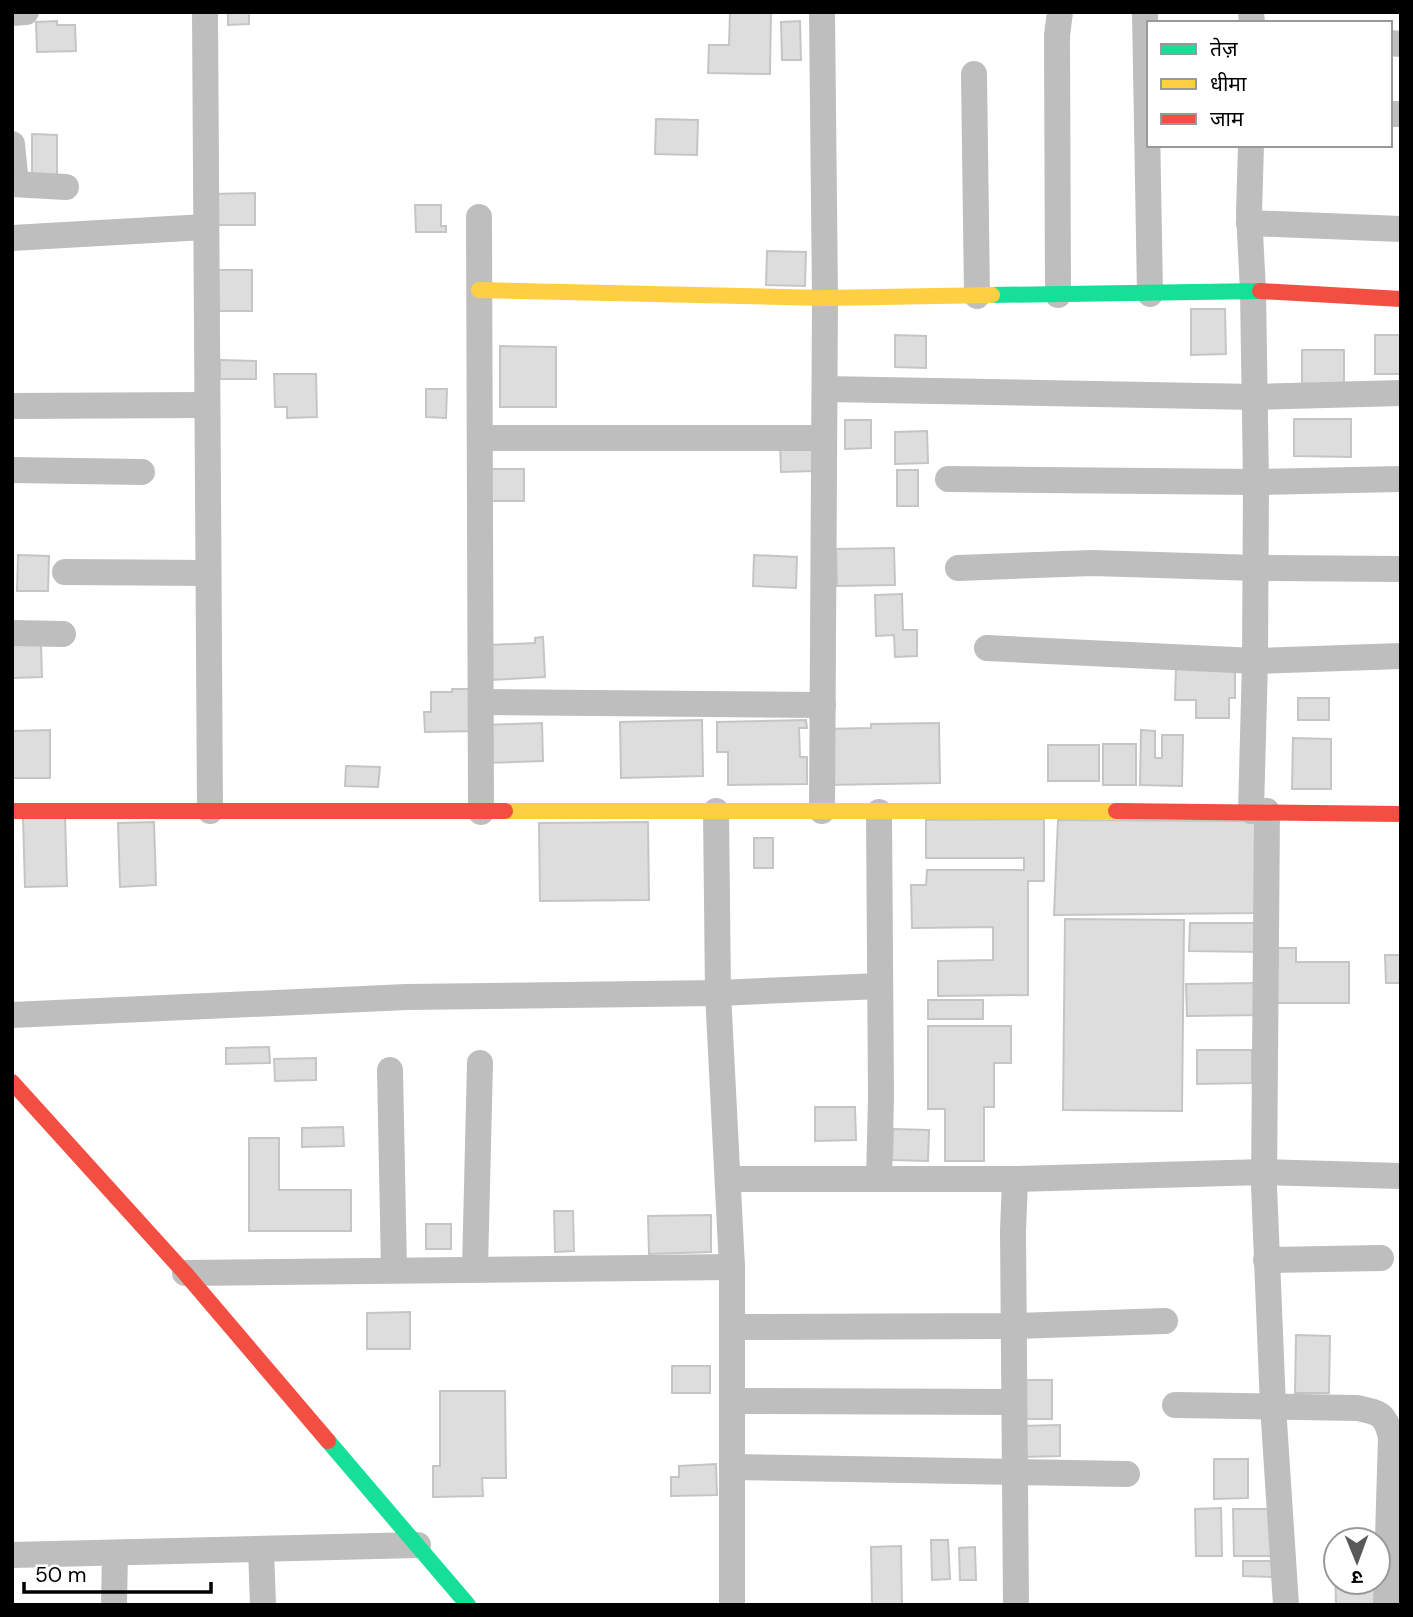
<svg xmlns="http://www.w3.org/2000/svg" width="1413" height="1617" viewBox="0 0 1413 1617" font-family="'DM Sans','Noto Sans Devanagari',sans-serif">
<style>
.building{fill:#ddd;stroke:#c5c5c5;stroke-width:2}
.lines{fill:none;stroke-linecap:round;stroke-linejoin:round}
.street{stroke:#bebebe;stroke-width:26}
.fast{stroke:#16e098;stroke-width:16}
.slow{stroke:#ffcf43;stroke-width:16}
.jam{stroke:#f24e42;stroke-width:16}
</style>
<rect width="100%" height="100%" fill="#fff"/>
<!-- building -->
<g class="building">
<polygon points="228,12 249,12 249,24 228,25"/>
<polygon points="730,12 771,12 770,74 708,73 709,45 729,45"/>
<polygon points="57,21 57,25 75,25 76,51 37,52 36,22"/>
<polygon points="800,21 801,60 782,60 781,22"/>
<polygon points="656,119 698,120 697,155 655,154"/>
<polygon points="32,134 57,135 57,176 32,176"/>
<polygon points="255,193 255,225 212,225 212,194"/>
<polygon points="415,205 441,205 441,226 446,226 446,232 416,232"/>
<polygon points="767,251 806,252 805,286 766,285"/>
<polygon points="218,270 252,270 252,311 219,311"/>
<polygon points="1191,309 1225,309 1226,354 1191,355"/>
<polygon points="895,335 926,336 926,368 895,367"/>
<polygon points="1375,335 1400,335 1401,374 1375,374"/>
<polygon points="500,346 556,347 556,407 500,407"/>
<rect x="1302" y="350" width="42" height="37"/>
<polygon points="220,360 256,361 256,379 220,379"/>
<polygon points="274,374 316,374 317,417 287,418 287,407 275,407"/>
<polygon points="426,389 447,389 446,418 426,417"/>
<polygon points="1294,419 1351,419 1351,457 1294,456"/>
<polygon points="845,420 871,420 871,448 845,449"/>
<polygon points="927,431 928,463 895,464 895,432"/>
<polygon points="814,442 815,471 781,472 780,443"/>
<rect x="486" y="469" width="38" height="32"/>
<rect x="897" y="470" width="21" height="36"/>
<polygon points="894,548 895,585 837,586 836,549"/>
<polygon points="18,555 49,556 48,591 17,591"/>
<polygon points="754,555 797,557 796,588 753,586"/>
<polygon points="902,594 903,630 917,630 917,656 895,657 894,635 876,636 875,595"/>
<polygon points="543,637 545,677 491,680 490,645 535,643 535,638"/>
<polygon points="12,644 41,644 42,677 12,678"/>
<polygon points="1176,667 1235,671 1235,698 1229,698 1229,718 1196,718 1196,700 1175,700"/>
<polygon points="452,689 478,689 478,731 425,732 424,712 431,712 431,692 452,692"/>
<rect x="1298" y="698" width="31" height="22"/>
<polygon points="702,720 703,776 621,778 620,722"/>
<polygon points="806,720 807,728 799,728 800,757 807,757 807,784 728,785 728,752 717,752 717,722"/>
<polygon points="542,723 543,761 485,763 484,725"/>
<polygon points="939,723 940,783 825,785 824,729 871,728 871,724"/>
<polygon points="50,730 50,778 12,778 12,731"/>
<polygon points="1141,730 1155,731 1155,758 1162,758 1162,735 1183,735 1182,786 1140,785"/>
<polygon points="1293,738 1331,739 1331,789 1292,789"/>
<rect x="1103" y="744" width="33" height="41"/>
<rect x="1048" y="745" width="51" height="36"/>
<polygon points="346,766 380,767 378,787 345,786"/>
<polygon points="65,815 67,886 25,887 23,817"/>
<polygon points="1044,819 1044,881 1028,881 1028,995 938,996 938,961 993,960 993,927 912,928 911,885 926,885 927,870 1024,870 1024,858 926,858 926,820"/>
<polygon points="1058,820 1259,821 1258,913 1054,915"/>
<polygon points="154,822 156,885 120,887 118,823"/>
<polygon points="648,822 649,900 540,901 539,823"/>
<rect x="754" y="838" width="19" height="30"/>
<polygon points="1065,919 1184,920 1182,1111 1063,1110"/>
<polygon points="1190,923 1263,923 1263,952 1189,951"/>
<polygon points="1273,948 1296,948 1296,962 1349,962 1349,1003 1273,1003"/>
<polygon points="1385,955 1401,955 1401,983 1386,983"/>
<polygon points="1261,983 1262,1015 1187,1016 1186,984"/>
<rect x="928" y="1000" width="55" height="19"/>
<polygon points="928,1026 1011,1026 1011,1063 994,1063 994,1107 984,1107 984,1161 945,1161 945,1109 928,1109"/>
<polygon points="269,1047 270,1063 226,1064 226,1048"/>
<polygon points="1197,1050 1252,1050 1252,1083 1197,1084"/>
<polygon points="316,1058 316,1080 275,1081 274,1059"/>
<polygon points="815,1107 855,1107 856,1140 815,1141"/>
<polygon points="343,1127 344,1146 302,1147 302,1128"/>
<polygon points="893,1129 929,1130 928,1161 892,1160"/>
<polygon points="249,1138 279,1138 279,1190 351,1190 351,1231 249,1231"/>
<polygon points="554,1211 573,1211 574,1251 555,1252"/>
<polygon points="711,1215 711,1252 649,1254 648,1216"/>
<rect x="426" y="1224" width="25" height="25"/>
<polygon points="410,1312 410,1349 367,1349 367,1313"/>
<polygon points="1296,1335 1330,1336 1329,1393 1295,1393"/>
<rect x="672" y="1366" width="38" height="27"/>
<rect x="1020" y="1380" width="32" height="39"/>
<polygon points="440,1391 505,1391 506,1478 482,1478 483,1496 433,1497 433,1466 440,1466"/>
<polygon points="1060,1425 1060,1456 1020,1457 1019,1426"/>
<polygon points="1214,1459 1248,1459 1248,1498 1214,1499"/>
<polygon points="716,1464 717,1495 671,1496 671,1477 679,1477 679,1466"/>
<polygon points="1221,1508 1222,1556 1196,1556 1195,1509"/>
<polygon points="1233,1509 1272,1509 1273,1556 1234,1556"/>
<polygon points="931,1540 948,1540 950,1579 932,1580"/>
<polygon points="901,1546 902,1605 872,1605 871,1547"/>
<polygon points="975,1547 976,1580 960,1580 959,1548"/>
<polygon points="1335,1560 1336,1582 1378,1582 1380,1605 1336,1605"/>
<polygon points="1243,1561 1272,1561 1272,1577 1243,1576"/>
</g>
<g class="lines">
<!-- street -->
<g class="street">
<polyline points="205,12 210,811"/>
<polyline points="822,12 825,298 822,811"/>
<polyline points="1145,12 1150,294"/>
<polyline points="1251,12 1252,23"/>
<polyline points="12,13 26,12"/>
<polyline points="1390,43 1401,44"/>
<polyline points="974,74 977,296"/>
<polyline points="1390,114 1401,114"/>
<polyline points="12,144 16,184"/>
<polyline points="12,184 66,187"/>
<polyline points="479,217 481,812"/>
<polyline points="1249,223 1401,229"/>
<polyline points="12,238 205,227"/>
<polyline points="1058,295 1057,35 1060,12"/>
<polyline points="825,389 1255,397 1401,393"/>
<polyline points="12,406 206,405"/>
<polyline points="480,438 824,438"/>
<polyline points="12,470 142,472"/>
<polyline points="948,479 1256,482 1401,479"/>
<polyline points="958,568 1092,563 1256,568 1401,569"/>
<polyline points="65,572 208,573"/>
<polyline points="12,633 63,634"/>
<polyline points="987,648 1255,661 1401,656"/>
<polyline points="481,702 823,705"/>
<polyline points="716,811 718,993 732,1267 732,1605"/>
<polyline points="1251,811 1255,661 1256,482 1253,291 1249,213 1251,145"/>
<polyline points="1267,811 1264,1186 1273,1406 1286,1605"/>
<polyline points="12,1015 406,997 718,993 880,986"/>
<polyline points="390,1070 394,1270"/>
<polyline points="879,1178 881,1098 879,812"/>
<polyline points="728,1179 1015,1179"/>
<polyline points="1266,1260 1381,1258"/>
<polyline points="475,1268 480,1063"/>
<polyline points="185,1273 732,1267"/>
<polyline points="733,1327 1014,1326 1165,1321"/>
<polyline points="732,1401 1014,1402"/>
<path d="M1175 1405 1357 1408C1380 1413 1385 1413 1391 1437L1386 1605"/>
<polyline points="732,1467 1127,1474"/>
<polyline points="261,1549 263,1605"/>
<polyline points="12,1555 418,1545"/>
<polyline points="114,1605 115,1553"/>
<polyline points="1016,1605 1013,1231 1015,1179 1264,1172 1401,1176"/>
</g>
<!-- fast -->
<g class="fast">
<polyline points="992,295 1260,291"/>
<polyline points="328,1441 468,1605"/>
</g>
<!-- slow -->
<g class="slow">
<polyline points="479,290 825,298 992,295"/>
<polyline points="505,811 1116,811"/>
</g>
<!-- jam -->
<g class="jam">
<polyline points="1260,291 1401,299"/>
<polyline points="12,811 505,811"/>
<polyline points="1116,811 1401,814"/>
<polyline points="12,1082 185,1273 328,1441"/>
</g>
</g>
<!-- border -->
<rect width="1413" height="1617" fill="none" stroke="#000000" stroke-width="28"/>
<!-- legend -->
<rect x="1147" y="21" width="245" height="126" fill="#ffffff" stroke="#999999" stroke-width="2"/>
<rect x="1161" y="44" width="35" height="10" fill="#16e098" stroke="#999999" stroke-width="2"/>
<text x="1210" y="56" font-size="21" fill="#000000">तेज़</text>
<rect x="1161" y="79" width="35" height="10" fill="#ffcf43" stroke="#999999" stroke-width="2"/>
<text x="1210" y="91" font-size="21" fill="#000000">धीमा</text>
<rect x="1161" y="114" width="35" height="10" fill="#f24e42" stroke="#999999" stroke-width="2"/>
<text x="1210" y="126" font-size="21" fill="#000000">जाम</text>
<!-- north arrow -->
<g transform="translate(1357 1561) rotate(179)"><circle r="33" fill="#ffffff" stroke="#999999" stroke-width="2"/>
<path d="M0-5L12 26L0 18L-12 26Z" fill="#595959"/>
<text y="-10" font-size="19" font-weight="bold" text-anchor="middle" fill="#000000">उ</text>
</g>
<!-- scale -->
<path d="M24 1582v10h187v-10" fill="none" stroke="#000000" stroke-width="3.5"/>
<text x="35" y="1582" font-size="21" fill="#000000" stroke="#ffffff" stroke-width="5" paint-order="stroke">50 m</text>
</svg>
